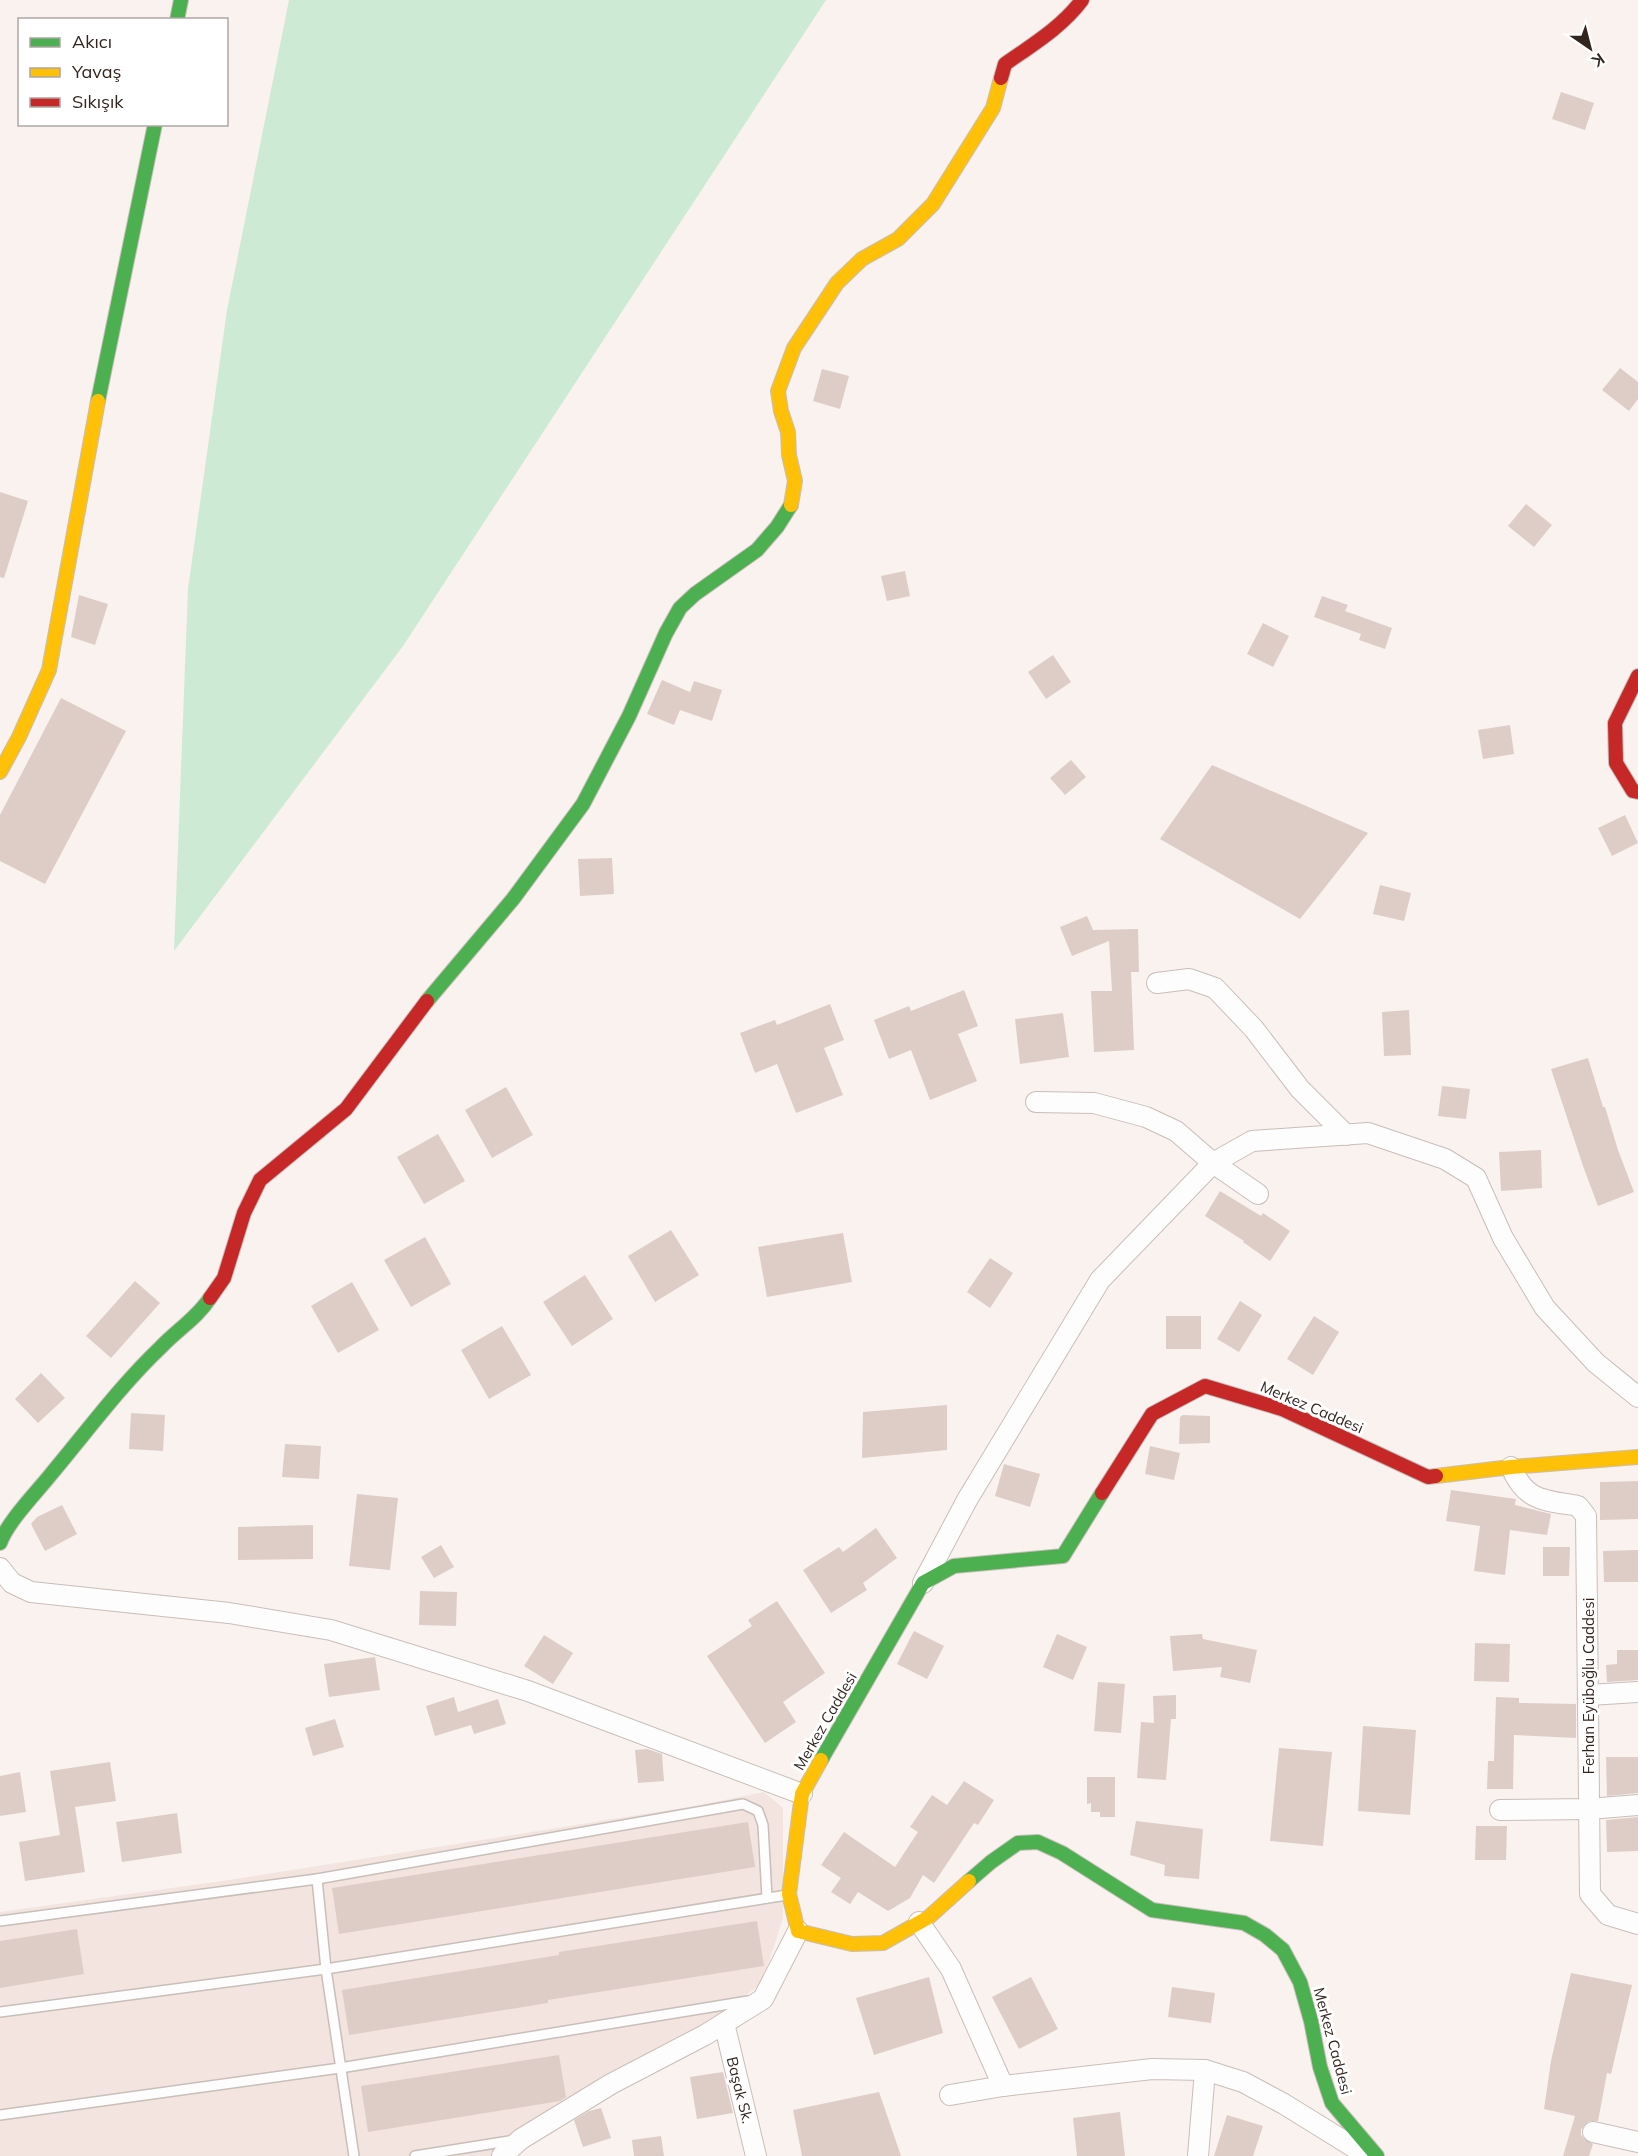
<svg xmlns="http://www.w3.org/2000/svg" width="1638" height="2156" viewBox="0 0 1638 2156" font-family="Mulish,sans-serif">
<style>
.built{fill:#f3e4df}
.green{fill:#cdead4}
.building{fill:#decdc7}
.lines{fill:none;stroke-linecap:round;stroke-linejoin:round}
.lane-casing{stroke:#c8beba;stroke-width:12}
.street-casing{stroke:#c8beba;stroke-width:22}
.fast-casing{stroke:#c8beba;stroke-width:16}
.slow-casing{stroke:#c8beba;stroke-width:16}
.jam-casing{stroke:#c8beba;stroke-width:16}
.lane{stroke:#fefdfd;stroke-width:9}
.street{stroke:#fefdfd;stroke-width:20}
.fast{stroke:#4caf50;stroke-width:14}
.slow{stroke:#ffc107;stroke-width:14}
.jam{stroke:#c62828;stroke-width:14}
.labels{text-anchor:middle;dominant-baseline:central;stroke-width:6;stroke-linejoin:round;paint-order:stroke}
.street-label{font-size:15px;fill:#32241f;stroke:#fff}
</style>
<rect width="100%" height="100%" fill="#faf2ef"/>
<!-- built -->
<polygon class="built" points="764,1792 783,1808 783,1918 762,1983 716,2018 668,2044 497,2156 0,2156 0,1912 229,1880 695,1806"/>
<!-- green -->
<polygon class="green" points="289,0 826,0 403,646 174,951 188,589 227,310"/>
<!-- building -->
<g class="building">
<polygon points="1561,92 1594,103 1585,130 1552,119"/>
<polygon points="1620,368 1638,382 1638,399 1629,411 1602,390"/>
<polygon points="822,369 849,376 840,409 813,401"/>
<polygon points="0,492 28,501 4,578 0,577"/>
<polygon points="1526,504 1552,525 1534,547 1508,526"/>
<polygon points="905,571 910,596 887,601 881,576"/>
<polygon points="79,595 108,604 95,645 71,637"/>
<polygon points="1322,596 1348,605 1345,611 1392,628 1385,649 1359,640 1361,634 1314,617"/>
<polygon points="1263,623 1289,636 1273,667 1247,654"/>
<polygon points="1053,655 1071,682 1046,699 1028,672"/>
<polygon points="662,680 690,692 694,681 722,690 712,721 680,710 674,725 647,714"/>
<polygon points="61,698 126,731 45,884 0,861 0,815"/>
<polygon points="1510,725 1514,754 1483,759 1478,730"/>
<polygon points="1071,760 1086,777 1065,795 1050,778"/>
<polygon points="1212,765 1368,833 1300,919 1160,839"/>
<polygon points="1625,815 1638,843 1612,856 1598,828"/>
<polygon points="612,858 614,894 580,896 578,859"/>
<polygon points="1380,885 1411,893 1404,921 1373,914"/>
<polygon points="1087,916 1093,930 1138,929 1139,972 1131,972 1134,1050 1094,1052 1091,991 1112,991 1109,941 1072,956 1060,927"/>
<polygon points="964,990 978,1026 958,1034 977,1081 930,1100 911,1050 889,1059 874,1020 909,1006 911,1011"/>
<polygon points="830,1004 844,1040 824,1048 843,1095 796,1113 777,1064 755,1073 740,1033 775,1020 777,1025"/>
<polygon points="1409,1010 1411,1055 1384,1056 1382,1012"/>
<polygon points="1063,1013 1069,1057 1020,1064 1015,1019"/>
<polygon points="1588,1058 1603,1107 1605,1107 1618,1150 1634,1192 1598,1206 1583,1166 1551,1069"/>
<polygon points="1442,1086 1470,1089 1466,1119 1438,1116"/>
<polygon points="506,1087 533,1135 492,1158 465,1110"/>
<polygon points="438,1134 465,1181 424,1204 397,1157"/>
<polygon points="1541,1150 1542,1188 1501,1191 1499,1152"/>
<polygon points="1220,1191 1261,1216 1263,1213 1290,1231 1270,1261 1243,1242 1244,1241 1205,1216"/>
<polygon points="671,1230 699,1275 655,1302 628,1256"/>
<polygon points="843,1233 852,1282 767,1297 758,1247"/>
<polygon points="425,1237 451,1284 411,1307 384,1260"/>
<polygon points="990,1258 1013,1273 990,1308 967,1292"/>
<polygon points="585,1275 613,1319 572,1346 543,1302"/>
<polygon points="135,1281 160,1303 111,1358 86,1336"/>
<polygon points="352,1282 379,1330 338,1353 311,1306"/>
<polygon points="1240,1301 1262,1315 1239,1352 1217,1339"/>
<rect x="1166" y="1316" width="35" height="33"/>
<polygon points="1314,1316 1339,1332 1313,1375 1287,1359"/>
<polygon points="502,1326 531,1375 489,1399 461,1350"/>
<polygon points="41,1373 65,1398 38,1423 15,1399"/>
<polygon points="947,1405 947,1450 862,1458 863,1412"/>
<polygon points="131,1413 165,1415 163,1451 129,1449"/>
<polygon points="1183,1415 1210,1416 1210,1443 1179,1444 1180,1417"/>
<polygon points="285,1444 321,1446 319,1479 282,1477"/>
<polygon points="1150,1446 1180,1453 1174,1480 1145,1474"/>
<polygon points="1004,1464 1040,1474 1030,1507 995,1496"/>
<polygon points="1638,1481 1638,1519 1600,1520 1600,1482"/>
<polygon points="1451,1490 1516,1499 1515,1505 1551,1514 1547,1535 1510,1530 1505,1575 1474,1571 1480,1526 1446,1521"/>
<polygon points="357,1494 398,1498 390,1570 349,1566"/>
<polygon points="62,1505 77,1534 45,1551 31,1524 37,1517"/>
<polygon points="313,1525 313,1559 238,1560 238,1527"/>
<polygon points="876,1528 897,1558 863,1583 867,1590 831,1613 803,1570 839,1547 843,1552"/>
<polygon points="441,1545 454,1567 434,1578 421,1557"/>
<polygon points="1543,1547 1570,1547 1569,1576 1543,1576"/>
<polygon points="1638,1550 1638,1582 1604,1582 1603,1551"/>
<polygon points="420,1591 457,1592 456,1626 419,1625"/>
<polygon points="777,1601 825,1673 783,1702 796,1722 765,1743 707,1656 752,1626 748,1620"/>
<polygon points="914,1631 944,1646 927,1679 897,1664"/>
<polygon points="1057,1634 1087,1647 1073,1680 1043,1667"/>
<polygon points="1202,1634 1203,1639 1257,1650 1250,1683 1220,1677 1222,1667 1173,1671 1170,1636"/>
<polygon points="544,1635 573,1653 553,1684 524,1666"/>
<polygon points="1475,1643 1510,1644 1509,1682 1474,1681"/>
<polygon points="1617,1650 1638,1650 1638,1680 1607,1682 1606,1665 1617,1664"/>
<polygon points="375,1657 380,1690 329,1697 324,1664"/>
<polygon points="1098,1682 1125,1684 1121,1733 1094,1731"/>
<polygon points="1176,1695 1176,1719 1171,1719 1166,1780 1137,1778 1141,1722 1154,1723 1153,1696"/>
<polygon points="454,1697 458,1712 498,1699 506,1724 474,1734 471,1725 435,1736 426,1706"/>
<polygon points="1496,1697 1519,1698 1519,1703 1576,1704 1576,1738 1514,1735 1513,1789 1487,1789 1488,1761 1494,1761"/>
<polygon points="335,1719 344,1747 313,1756 305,1728"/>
<polygon points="1363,1726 1416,1730 1410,1815 1358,1811"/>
<polygon points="1279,1748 1332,1752 1323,1846 1270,1841"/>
<polygon points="647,1749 662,1754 664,1781 638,1783 635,1750"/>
<polygon points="1606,1757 1638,1757 1638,1793 1607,1796"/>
<polygon points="110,1762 116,1801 75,1807 85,1872 25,1881 19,1842 60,1835 50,1771"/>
<polygon points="20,1772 26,1812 0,1816 0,1776"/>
<polygon points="1087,1777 1115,1777 1115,1817 1100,1817 1100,1812 1091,1812 1091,1803 1087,1804"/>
<polygon points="964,1781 994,1800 978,1825 974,1823 934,1883 923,1875 910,1898 888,1911 858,1892 850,1904 831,1892 841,1878 821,1865 844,1832 895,1867 918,1832 910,1827 932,1795 947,1805"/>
<polygon points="177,1813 182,1853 122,1862 116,1822"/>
<polygon points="1638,1817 1638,1851 1607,1852 1606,1820"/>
<polygon points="1136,1821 1203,1829 1199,1879 1164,1876 1165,1865 1130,1855"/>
<polygon points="748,1822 755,1867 339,1934 332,1888"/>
<polygon points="1476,1826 1507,1826 1506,1860 1475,1860"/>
<polygon points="757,1921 764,1966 548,2000 548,2003 349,2035 342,1990 559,1955 559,1952"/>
<polygon points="77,1929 84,1974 0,1988 0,1941"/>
<polygon points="1571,1973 1632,1985 1611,2074 1607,2073 1598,2121 1589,2121 1581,2129 1581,2135 1585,2140 1593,2144 1589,2156 1563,2156 1575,2116 1544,2109 1551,2061"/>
<polygon points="929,1977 943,2033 874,2055 856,1998"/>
<polygon points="1031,1977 1058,2029 1019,2049 992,1997"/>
<polygon points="1172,1987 1215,1993 1211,2023 1168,2017"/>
<polygon points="559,2055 566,2097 560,2101 368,2132 361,2086"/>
<polygon points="723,2072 733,2113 697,2119 690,2077"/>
<polygon points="879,2092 901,2156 802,2156 793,2110"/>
<polygon points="601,2108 611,2138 583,2147 574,2120 589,2111"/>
<polygon points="1120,2112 1125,2156 1077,2156 1073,2118"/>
<polygon points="1227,2115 1263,2126 1253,2156 1214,2156"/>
<polygon points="661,2136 664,2156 634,2156 632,2140"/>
</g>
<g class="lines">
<defs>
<g id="lane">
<polyline points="317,1879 326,1969 354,2156"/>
<polyline points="0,1921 317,1879 743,1804 758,1811 763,1825 767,1898"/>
<polyline points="0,2012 326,1969 787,1895"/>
<polyline points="0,2115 340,2068 748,2001"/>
<polyline points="415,2156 515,2140"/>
</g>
<g id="street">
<polyline points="1157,983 1189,979 1215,988 1254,1029 1300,1089 1346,1135"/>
<polyline points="1036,1102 1094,1103 1146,1117 1176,1131 1213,1163 1258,1194"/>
<path d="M1511 1467C1526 1502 1544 1500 1578 1506L1586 1516 1590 1894 1608 1915 1638 1924"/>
<polyline points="0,1568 12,1583 31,1592 229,1613 331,1630 528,1691 802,1794"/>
<polyline points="923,1583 967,1500 1100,1280 1213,1163 1252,1141 1368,1133 1445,1159 1476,1178 1503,1238 1545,1308 1596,1363 1638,1397"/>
<polyline points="1589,1695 1638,1692"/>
<polyline points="1500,1810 1589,1809 1638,1805"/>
<polyline points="919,1922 951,1969 1003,2086"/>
<polyline points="724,2023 756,2156"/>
<polyline points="950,2095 1003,2086 1152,2069 1205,2070 1243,2082 1284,2104 1368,2156"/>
<polyline points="1593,2132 1638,2142"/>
<polyline points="502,2156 521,2139 611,2084 705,2035 763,1999 798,1931"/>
<polyline points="1198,2156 1205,2070"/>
</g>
<g id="fast">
<polyline points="177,20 181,0"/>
<polyline points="98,401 155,124"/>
<polyline points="427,1001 513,899 583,804 629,716 666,633 680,608 695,594 757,550 777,527 791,505"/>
<path d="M0 1543C8 1521 37 1492 52 1473 88 1430 121 1385 161 1347 177 1330 197 1318 210 1298"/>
<polyline points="821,1760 923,1583 954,1566 1063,1556 1102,1493"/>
<polyline points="969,1881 991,1862 1018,1843 1038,1842 1062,1853 1152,1910 1244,1923 1265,1935 1283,1950 1300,1982 1311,2021 1320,2067 1332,2103 1377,2156"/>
</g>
<g id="slow">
<polyline points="791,505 795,481 789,455 788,432 781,411 778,391 794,348 837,283 862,259 898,239 933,204 993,108 1001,78"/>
<polyline points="0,772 19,737 49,670 98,401"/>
<polyline points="1436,1476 1511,1467 1638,1457"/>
<polyline points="821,1760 802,1794 789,1894 798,1931 852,1944 883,1943 929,1917 969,1881"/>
</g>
<g id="jam">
<path d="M1001 78 1005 64C1032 45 1062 27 1082 0"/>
<polyline points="1638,676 1615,723 1616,763 1633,791 1638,792"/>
<polyline points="210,1298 224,1278 244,1213 260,1180 346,1109 427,1001"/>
<polyline points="1102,1493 1152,1414 1205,1386 1282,1409 1428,1477 1436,1476"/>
</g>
</defs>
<!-- lane casing -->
<use href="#lane" class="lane-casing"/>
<!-- street casing -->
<use href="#street" class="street-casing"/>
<!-- fast casing -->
<use href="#fast" class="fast-casing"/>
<!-- slow casing -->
<use href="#slow" class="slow-casing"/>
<!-- jam casing -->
<use href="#jam" class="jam-casing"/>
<!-- lane -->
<use href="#lane" class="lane"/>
<!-- street -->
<use href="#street" class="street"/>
<!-- fast -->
<use href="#fast" class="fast"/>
<!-- slow -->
<use href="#slow" class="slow"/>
<!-- jam -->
<use href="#jam" class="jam"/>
</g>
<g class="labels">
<!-- street labels -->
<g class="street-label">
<text transform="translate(1312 1407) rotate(23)">Merkez Caddesi</text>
<text transform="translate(1588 1686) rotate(-90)">Ferhan Eyüboğlu Caddesi</text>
<text transform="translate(825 1721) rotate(-60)">Merkez Caddesi</text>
<text transform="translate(1333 2041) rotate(75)">Merkez Caddesi</text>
<text transform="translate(740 2090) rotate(76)">Başak Sk.</text>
</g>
</g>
<!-- legend -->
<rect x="18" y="18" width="210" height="108" fill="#ffffff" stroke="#ada7a5" stroke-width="1.5"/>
<rect x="30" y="38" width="30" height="9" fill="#4caf50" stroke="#ada7a5" stroke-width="1.5"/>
<text x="72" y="48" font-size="18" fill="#32241f">Akıcı</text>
<rect x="30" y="68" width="30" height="9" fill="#ffc107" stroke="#ada7a5" stroke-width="1.5"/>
<text x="72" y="78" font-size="18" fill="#32241f">Yavaş</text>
<rect x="30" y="98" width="30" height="9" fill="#c62828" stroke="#ada7a5" stroke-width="1.5"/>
<text x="72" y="108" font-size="18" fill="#32241f">Sıkışık</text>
<!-- north arrow -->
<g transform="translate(1590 48) rotate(145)" stroke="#ffffff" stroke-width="4.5" paint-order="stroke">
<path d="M0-4.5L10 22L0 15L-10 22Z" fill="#32241f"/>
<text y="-9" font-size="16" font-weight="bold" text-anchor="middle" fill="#32241f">K</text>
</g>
</svg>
